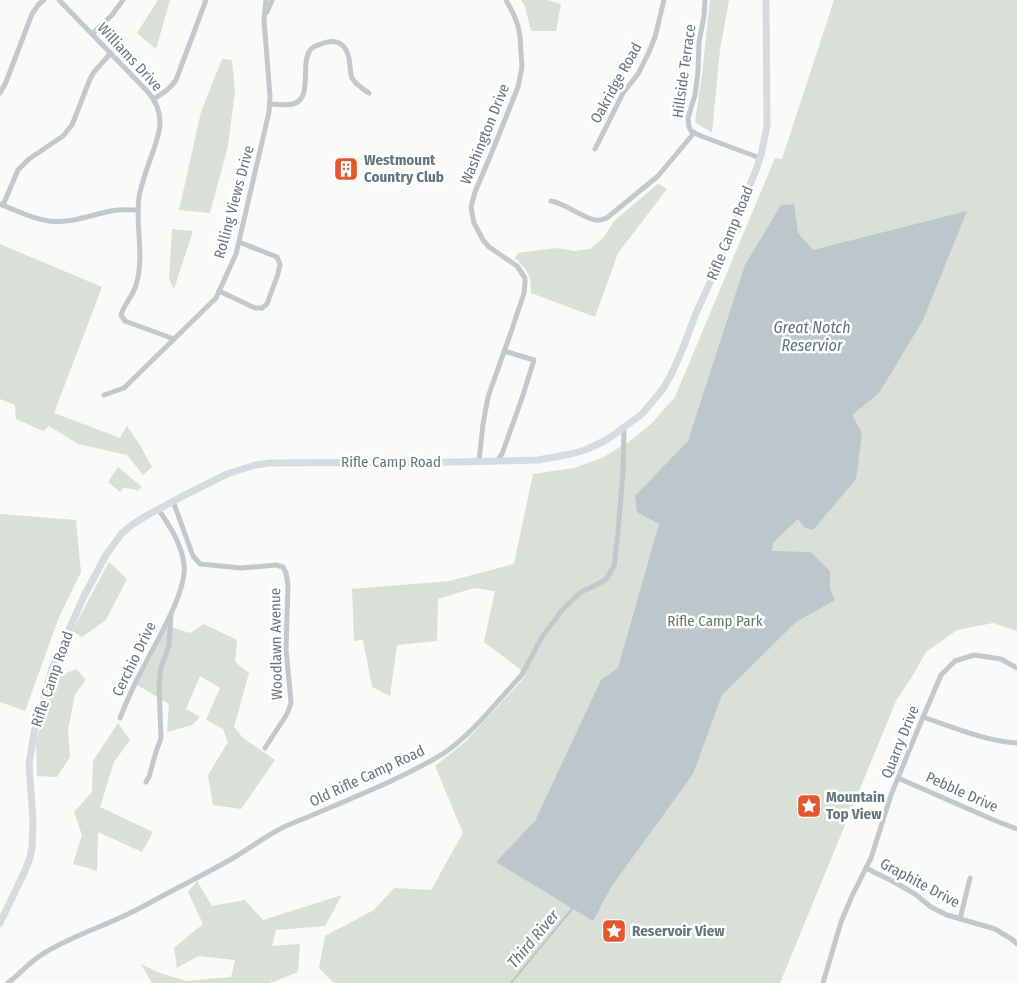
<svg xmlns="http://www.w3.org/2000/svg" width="1017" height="983" viewBox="0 0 1017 983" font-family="'Fira Sans Condensed',sans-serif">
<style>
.green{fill:#dadfd7}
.water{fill:#bbc7cb}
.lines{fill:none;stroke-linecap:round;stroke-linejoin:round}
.stream{stroke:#bbc7cb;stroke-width:2}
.street{stroke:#c3c8cc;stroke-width:5}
.secondary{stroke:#d6dbdf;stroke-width:7}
.labels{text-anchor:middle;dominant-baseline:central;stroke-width:5;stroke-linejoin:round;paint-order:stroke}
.street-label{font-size:15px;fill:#657683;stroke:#fff}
.poi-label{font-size:15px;font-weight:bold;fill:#657683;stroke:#fff;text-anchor:start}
.park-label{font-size:15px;fill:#687a64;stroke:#fff}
.water-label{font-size:16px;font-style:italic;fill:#60757c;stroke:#fff}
</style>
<rect width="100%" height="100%" fill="#fafaf8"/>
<!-- green -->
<g class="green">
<polygon points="158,0 170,0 156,49 137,33"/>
<polygon points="521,0 547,0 561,4 556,31 531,31 525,6"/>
<polygon points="710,0 729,0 720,50 712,133 695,122 702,74"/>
<polygon points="834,0 1017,0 1017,631 993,623 957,630 926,652 913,675 896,701 780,983 334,983 319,968 325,936 374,910 394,888 431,890 463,833 435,766 465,742 525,677 520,669 484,642 495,591 474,588 438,599 437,641 397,645 390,696 372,687 363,640 354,641 352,589 450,581 514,564 533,474 574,468 602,458 630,441 651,424 675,397 775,158 782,159"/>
<polygon points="222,59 232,60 235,91 228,146 210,213 179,210 201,112"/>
<path d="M658 184 667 189 618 253 595 317 531 293C531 274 528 271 515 258L518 253 556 248 575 251 590 249 604 237 614 221Z"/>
<polygon points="172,229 193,231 174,289 169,279"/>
<polygon points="0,244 102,287 54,413 120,438 127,426 140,445 152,467 143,475 127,455 78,444 49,426 43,431 16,419 15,405 0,399"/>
<polygon points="118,467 142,487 137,491 133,489 123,488 120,492 108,482"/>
<polygon points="0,514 76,520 81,572 59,617 25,711 0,702"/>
<polygon points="109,562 127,579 106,620 82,637 72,631"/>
<polygon points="204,624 237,640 235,662 249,673 234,727 243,738 275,760 241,809 213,805 208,775 228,742 223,729 206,720 220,688 200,676 186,709 200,717 192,725 167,732 169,704 137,685 168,626 190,633"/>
<polygon points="76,669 86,680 75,694 68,730 70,757 57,777 37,776 36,741 55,678"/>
<polygon points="118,723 130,740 114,762 100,807 153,832 142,852 98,832 97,871 73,864 82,835 74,812 92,792 93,761"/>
<polygon points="197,881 212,906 245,900 263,920 342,895 325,926 276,930 272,946 300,944 298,972 270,983 152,983 141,964 157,972 186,981 231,977 235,960 198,956 177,968 174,948 203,924 188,892"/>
</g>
<!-- water -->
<polygon class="water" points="794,204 798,233 813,250 967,211 923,320 879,393 852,415 862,433 856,479 813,530 805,528 798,519 773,543 772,551 811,552 830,571 830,589 835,600 796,622 722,695 693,774 611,887 593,921 496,862 535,821 601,680 618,668 659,524 637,512 635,496 688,441 745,265 781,205"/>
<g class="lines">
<!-- stream -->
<polyline class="stream" points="511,983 572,909"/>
<!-- street -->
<g class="street">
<path d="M59 0 148 92C156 101 160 111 160 123 160 132 156 141 154 149 148 165 142 181 139 197 135 226 145 256 136 285 133 296 124 304 121 315L125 321 174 339"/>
<polyline points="705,0 704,16 699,42 698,71 695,95 688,118 689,127 691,131 701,136 760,158"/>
<polyline points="267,12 272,0"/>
<polyline points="92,34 112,15 123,0"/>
<polyline points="0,93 6,82 32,14 39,4 44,0"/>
<path d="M154 99C163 93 170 89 176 80L206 0"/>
<path d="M270 104C277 104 286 106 293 104 314 98 299 63 311 49 314 46 318 45 321 44 333 39 344 41 348 55 351 62 349 71 352 78 356 85 363 89 369 93"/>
<polyline points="595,149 623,93 638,74 649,52 655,37 664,0"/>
<path d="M551 201C566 203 587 222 600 220 601 220 607 218 608 217L658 176 694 133"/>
<path d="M0 204C16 210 32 219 49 221 70 224 90 215 111 211 120 209 129 210 138 210"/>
<polyline points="3,205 18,170 29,159 63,136 72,125 90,79 94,72 111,53"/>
<polyline points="219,291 255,308 262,308 267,304 278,274 280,264 277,257 239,242"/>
<polyline points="104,395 124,388 216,298 236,254 269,112 270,96 264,20 266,0"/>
<polyline points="479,461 483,424 488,397 511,332 524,293 525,283 525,278 517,266 489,247 483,240 474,223 471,207 475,192 492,152 518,87 522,67 520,37 518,26 514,15 506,0"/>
<polyline points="497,461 502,454 521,401 534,360 504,351"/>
<polyline points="173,501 193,556 200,564 241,568 276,565 283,567 286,573 288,585 286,649 291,703 287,714 265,748"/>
<path d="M923 717C953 727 985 741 1017 743"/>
<path d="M120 718C127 700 135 683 144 666 156 642 188 590 184 564 181 543 170 526 158 509"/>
<polyline points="898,778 996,821 1017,829"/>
<polyline points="146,782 149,777 156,752 161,738 159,684 161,667 169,646 171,615"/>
<polyline points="866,868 894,882 915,894 931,907 947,915 995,929 1013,940 1017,944"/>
<polyline points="960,919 970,878"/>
<path d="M8 983C21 973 31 960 46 952 76 934 111 924 142 907 172 890 204 875 235 857 252 847 268 834 286 826 320 812 353 798 387 783 407 773 428 764 447 751 475 731 497 701 521 676L526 667 542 637 563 609 581 592 602 582 607 578 614 566 618 532 623 472 624 428"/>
<polyline points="823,983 841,922 852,896 871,858 891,795 918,729 941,675 955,661 974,655 1001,659 1017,668"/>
</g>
<!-- secondary -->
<polyline class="secondary" points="0,923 24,873 30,858 32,847 33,818 29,764 34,733 39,715 52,669 60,650 84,596 106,555 122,533 133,524 146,516 181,497 227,474 255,465 270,463 456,462 538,460 571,454 585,450 596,445 608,439 642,414 663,389 671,375 683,348 696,313 720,261 725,245 756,170 761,155 767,126 766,0"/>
</g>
<!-- icons -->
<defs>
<symbol id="building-square" viewBox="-11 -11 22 22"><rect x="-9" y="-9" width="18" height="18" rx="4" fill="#e4572e" stroke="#fff"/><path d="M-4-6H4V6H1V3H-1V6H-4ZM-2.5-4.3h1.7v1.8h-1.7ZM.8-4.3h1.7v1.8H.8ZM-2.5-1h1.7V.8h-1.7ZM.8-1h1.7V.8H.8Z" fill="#fff"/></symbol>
<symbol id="sight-square" viewBox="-11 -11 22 22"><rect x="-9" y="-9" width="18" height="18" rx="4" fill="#e4572e" stroke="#fff"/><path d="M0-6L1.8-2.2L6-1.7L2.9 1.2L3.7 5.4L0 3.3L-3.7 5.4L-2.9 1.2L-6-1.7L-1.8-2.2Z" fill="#fff"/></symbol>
</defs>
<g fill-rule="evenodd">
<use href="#building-square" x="332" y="155" width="28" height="28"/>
<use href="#sight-square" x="795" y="792" width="28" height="28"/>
<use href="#sight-square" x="600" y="917" width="28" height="28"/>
</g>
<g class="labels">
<!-- street labels -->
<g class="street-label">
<text transform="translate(130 57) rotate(47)">Williams Drive</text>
<text transform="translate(684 71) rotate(-82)">Hillside Terrace</text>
<text transform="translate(616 83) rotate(-61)">Oakridge Road</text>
<text transform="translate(485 134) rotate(-68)">Washington Drive</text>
<text transform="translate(234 202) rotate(-75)">Rolling Views Drive</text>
<text transform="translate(730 233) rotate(-68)">Rifle Camp Road</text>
<text x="391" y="462">Rifle Camp Road</text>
<text transform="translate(276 644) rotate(-91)">Woodlawn Avenue</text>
<text transform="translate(134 659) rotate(-64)">Cerchio Drive</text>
<text transform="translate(52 679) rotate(-71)">Rifle Camp Road</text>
<text transform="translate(900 742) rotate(-68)">Quarry Drive</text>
<text transform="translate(367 776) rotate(-25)">Old Rifle Camp Road</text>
<text transform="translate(962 792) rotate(24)">Pebble Drive</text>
<text transform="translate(920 883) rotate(28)">Graphite Drive</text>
</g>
<!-- poi labels -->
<g class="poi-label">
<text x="364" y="160">Westmount<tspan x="364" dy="17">Country Club</tspan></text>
<text x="826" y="797">Mountain<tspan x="826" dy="17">Top View</tspan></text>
<text x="632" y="931">Reservoir View</text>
</g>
<!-- park labels -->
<g class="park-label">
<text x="715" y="621">Rifle Camp Park</text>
</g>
<!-- water labels -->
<g class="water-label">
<text x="812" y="327">Great Notch<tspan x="812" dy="18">Reservior</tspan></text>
<text transform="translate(533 939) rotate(-50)">Third River</text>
</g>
</g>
</svg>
